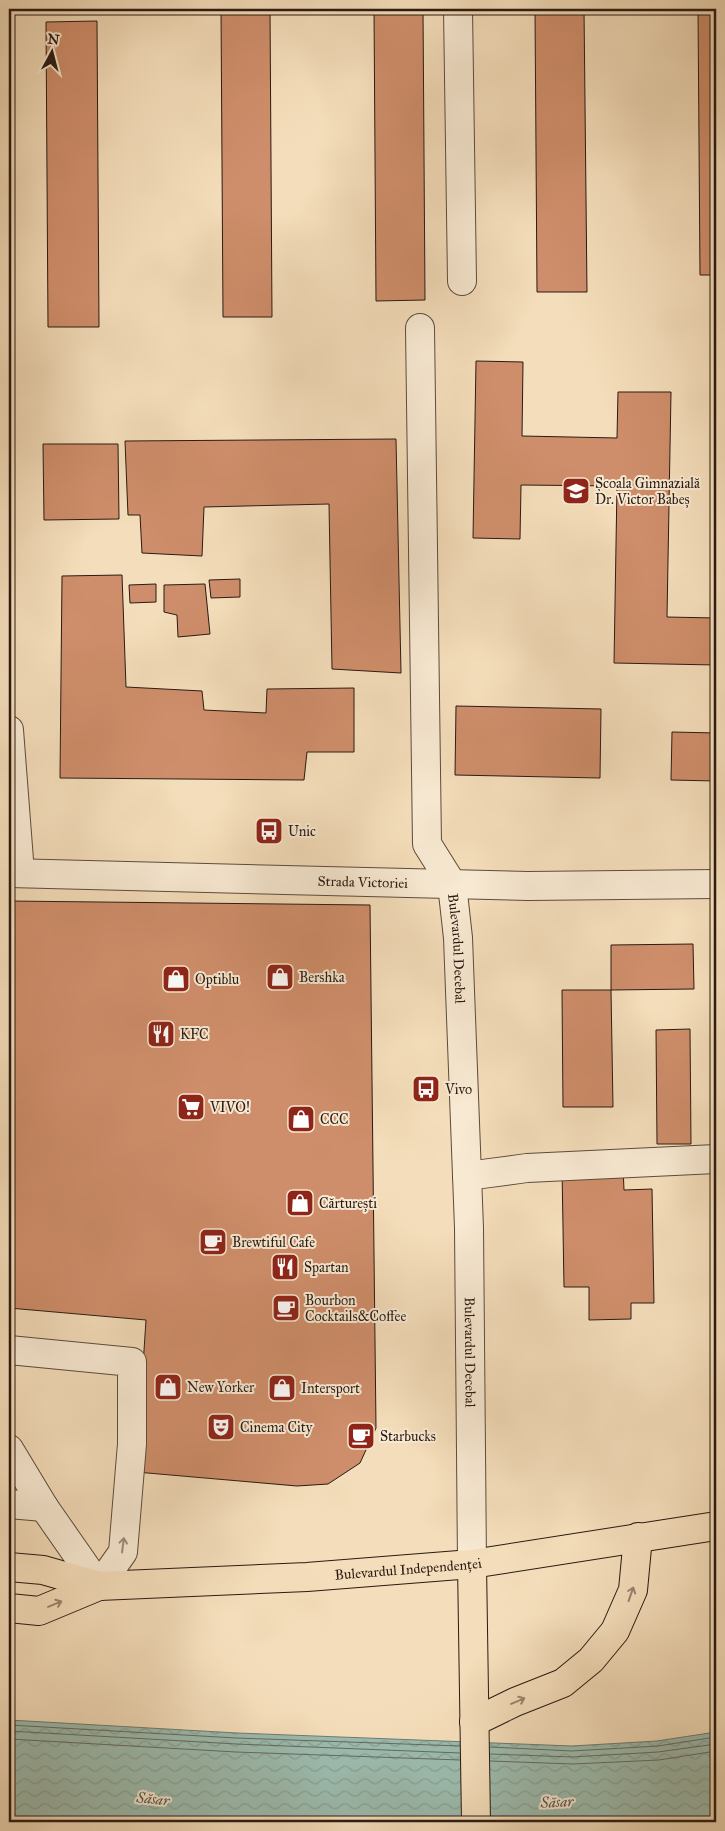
<svg xmlns="http://www.w3.org/2000/svg" width="725" height="1831" viewBox="0 0 725 1831" font-family="'IM FELL Great Primer',serif">
<style>
.water{fill:url(#water-waves);stroke:#6e7b71}
.lines{fill:none;stroke-linecap:round;stroke-linejoin:round}
.shore{stroke:#636b61;stroke-width:1}
.building{fill:#cf8e6b;stroke:#2a1a13}
.minor-casing{stroke:#5c4b3d;stroke-width:30}
.major-casing{stroke:#2a1a13;stroke-width:30}
.minor{stroke:#f8e9d2;stroke-width:28}
.major{stroke:#f4ddba;stroke-width:28}
.oneway{stroke:#9b8c7c}
.oneway2{stroke:#99856f}
.labels{text-anchor:middle;dominant-baseline:central;stroke-width:4;stroke-linejoin:round;paint-order:stroke}
.poi-label{font-size:14px;fill:#2a1a13;stroke:#f8e9d2;text-anchor:start}
.street-label{font-size:14px;fill:#2a1a13;stroke:#f8e9d2}
.water-label{font-size:15px;font-style:italic;fill:#52534a;stroke:#f8e9d2}
</style>
<defs>
<pattern id="water-waves" width="16" height="10" patternUnits="userSpaceOnUse" patternTransform="scale(1.25)"><rect width="16" height="10" fill="#9cbcaf"/><path d="M0 5q4-4 8 0t8 0" fill="none" stroke="#87a196"/></pattern>
</defs>
<rect width="100%" height="100%" fill="#f4ddba"/>
<filter id="stains"><feTurbulence type="fractalNoise" baseFrequency=".004" numOctaves="4"/><feColorMatrix values="0 0 0 0 .2 0 0 0 0 .09 0 0 0 0 .02 0 0 0 .5 -.17"/></filter>
<radialGradient id="worn" r=".72"><stop offset=".6" stop-color="#630" stop-opacity="0"/><stop offset="1" stop-color="#630" stop-opacity=".3"/></radialGradient>
<!-- water -->
<polygon class="water" points="9,1720 237,1733 572,1746 657,1741 716,1732 716,1822 9,1822"/>
<g class="lines">
<!-- shore -->
<g class="shore">
<polyline points="9,1725 236,1738 460,1746"/>
<polyline points="9,1731 236,1744 460,1753"/>
<polyline points="9,1739 236,1752 460,1760"/>
<polyline points="490,1747 572,1751 658,1746 716,1737"/>
<polyline points="490,1754 572,1757 658,1752 716,1744"/>
<polyline points="490,1761 573,1764 659,1760 716,1751"/>
</g>
</g>
<!-- building -->
<g class="building">
<polygon points="221,9 270,9 272,317 223,317"/>
<polygon points="374,9 423,9 425,300 376,301"/>
<polygon points="535,9 584,9 587,292 537,292"/>
<polygon points="698,9 716,9 716,275 700,275"/>
<polygon points="97,21 99,327 48,327 46,22"/>
<polygon points="476,361 523,362 522,436 617,438 618,392 671,392 667,617 716,618 716,665 614,663 617,486 521,485 520,539 473,538"/>
<polygon points="396,439 401,673 332,669 329,504 204,507 202,556 142,553 140,515 128,515 125,441"/>
<polygon points="43,444 118,444 119,519 44,520"/>
<polygon points="122,575 126,687 202,691 204,710 266,713 267,689 354,688 354,752 307,752 304,780 60,778 62,576"/>
<polygon points="240,579 240,597 211,598 209,580"/>
<polygon points="156,584 156,602 130,603 129,585"/>
<polygon points="205,584 210,634 178,637 177,615 164,612 164,585"/>
<polygon points="456,706 601,709 600,778 455,775"/>
<polygon points="672,732 716,733 716,781 671,780"/>
<polygon points="9,901 370,905 376,1428 360,1463 328,1484 297,1486 136,1472 146,1320 9,1308"/>
<polygon points="693,944 694,989 611,990 611,945"/>
<polygon points="562,990 611,990 613,1107 563,1107"/>
<polygon points="690,1029 691,1144 657,1144 656,1030"/>
<polygon points="623,1167 624,1190 652,1189 654,1303 631,1303 631,1319 589,1320 589,1287 564,1287 562,1168"/>
</g>
<g class="lines">
<defs>
<g id="minor">
<polyline points="458,9 462,281"/>
<path id="s1" d="M420 328 427 844 452 884 458 938 469 1228 472 1564"/>
<polyline points="9,730 20,873"/>
<path id="s2" d="M9 873 528 886 716 884"/>
<polyline points="467,1176 527,1168 716,1159"/>
<polyline points="9,1350 132,1362 132,1444 123,1552 99,1586 44,1507 9,1449"/>
<polyline points="9,1504 44,1507"/>
</g>
<g id="major">
<polyline points="472,1564 476,1822"/>
<path id="s3" d="M9 1567 43 1570 99 1586 307 1577 472 1564 716 1526"/>
<polyline points="9,1608 39,1611 99,1586"/>
<polyline points="474,1722 515,1702 563,1683 591,1660 615,1631 633,1590 638,1537"/>
</g>
</defs>
<!-- minor casing -->
<use href="#minor" class="minor-casing"/>
<!-- major casing -->
<use href="#major" class="major-casing"/>
<!-- minor -->
<use href="#minor" class="minor"/>
<!-- major -->
<use href="#major" class="major"/>
</g>
<!-- one-way arrows -->
<defs><path id="oneway-shaft" d="M-6 0H5M1.5-3L5.5 0L1.5 3" fill="none" stroke-width="1.6" stroke-linecap="round" stroke-linejoin="round" transform="scale(1.25)"/></defs>
<use class="oneway" href="#oneway-shaft" transform="translate(123 1545) rotate(-83)"/>
<g class="oneway2">
<use href="#oneway-shaft" transform="translate(631 1594) rotate(-71)"/>
<use href="#oneway-shaft" transform="translate(55 1604) rotate(-22)"/>
<use href="#oneway-shaft" transform="translate(518 1701) rotate(-23)"/>
</g>
<!-- icons -->
<defs>
<symbol id="school-square" viewBox="-11 -11 22 22"><rect x="-9" y="-9" width="18" height="18" rx="4" fill="#8f2418" stroke="#f8e9d2"/><path d="M0-5L7-2L0 1L-7-2ZM-4 1L0 2.5L4 1V4Q0 6-4 4Z" fill="#fff"/></symbol>
<symbol id="bus-square" viewBox="-11 -11 22 22"><rect x="-9" y="-9" width="18" height="18" rx="4" fill="#8f2418" stroke="#f8e9d2"/><path d="M-5-6H5V4H4V6H2V4H-2V6H-4V4H-5ZM-3.5-4V0h7V-4ZM-3.5 1.2v1.5H-2V1.2ZM2 1.2v1.5H3.5V1.2Z" fill="#fff"/></symbol>
<symbol id="shop-square" viewBox="-11 -11 22 22"><rect x="-9" y="-9" width="18" height="18" rx="4" fill="#8f2418" stroke="#f8e9d2"/><path d="M-5-2.5h2.3a2.7 3.5 0 0 1 5.4 0H5L5.5 6h-11ZM-1.5-2.5h3a1.5 2.3 0 0 0-3 0Z" fill="#fff"/></symbol>
<symbol id="restaurant-square" viewBox="-11 -11 22 22"><rect x="-9" y="-9" width="18" height="18" rx="4" fill="#8f2418" stroke="#f8e9d2"/><path d="M-5-6h1v4h1v-4h1v4h1v-4h1v5L-1.5 .5V6h-2V.5L-5-1ZM5-6V6H3V1.5H1.5Q1.5-4 5-6Z" fill="#fff"/></symbol>
<symbol id="supermarket-square" viewBox="-11 -11 22 22"><rect x="-9" y="-9" width="18" height="18" rx="4" fill="#8f2418" stroke="#f8e9d2"/><path d="M-6-5.5h2.5l.6 2H6L4.5 2H-2.5L-4.4-4H-6ZM-1.5 3.2a1.3 1.3 0 1 0 .1 0ZM3 3.2a1.3 1.3 0 1 0 .1 0Z" fill="#fff"/></symbol>
<symbol id="cafe-square" viewBox="-11 -11 22 22"><rect x="-9" y="-9" width="18" height="18" rx="4" fill="#8f2418" stroke="#f8e9d2"/><path d="M-5.5-4.5H6V0H3Q3 3.5 0 3.5H-2.5Q-5.5 3.5-5.5 0ZM3-3.2v2h1.7v-2ZM-6 4.5H4V6H-6Z" fill="#fff"/></symbol>
<symbol id="theatre-square" viewBox="-11 -11 22 22"><rect x="-9" y="-9" width="18" height="18" rx="4" fill="#8f2418" stroke="#f8e9d2"/><path d="M-5-5.5Q0-4 5-5.5V0Q5 5 0 6Q-5 5-5 0ZM-3.3-2.5H-1v1.5H-3.3ZM1-2.5H3.3v1.5H1ZM-2.8 1Q0 5.5 2.8 1Z" fill="#fff"/></symbol>
</defs>
<g fill-rule="evenodd">
<use href="#school-square" x="560" y="475" width="32" height="32"/>
<use href="#bus-square" x="253" y="815" width="32" height="32"/>
<use href="#shop-square" x="264" y="961" width="32" height="32"/>
<use href="#shop-square" x="160" y="963" width="32" height="32"/>
<use href="#restaurant-square" x="145" y="1018" width="32" height="32"/>
<use href="#bus-square" x="410" y="1073" width="32" height="32"/>
<use href="#supermarket-square" x="175" y="1091" width="32" height="32"/>
<use href="#shop-square" x="285" y="1103" width="32" height="32"/>
<use href="#shop-square" x="284" y="1187" width="32" height="32"/>
<use href="#cafe-square" x="197" y="1226" width="32" height="32"/>
<use href="#restaurant-square" x="269" y="1251" width="32" height="32"/>
<use href="#cafe-square" x="270" y="1292" width="32" height="32"/>
<use href="#shop-square" x="152" y="1371" width="32" height="32"/>
<use href="#shop-square" x="266" y="1372" width="32" height="32"/>
<use href="#theatre-square" x="205" y="1411" width="32" height="32"/>
<use href="#cafe-square" x="345" y="1420" width="32" height="32"/>
</g>
<g class="labels">
<!-- poi labels -->
<g class="poi-label">
<text x="595" y="483">Școala Gimnazială<tspan x="595" dy="16">Dr. Victor Babeș</tspan></text>
<text x="288" y="831">Unic</text>
<text x="299" y="977">Bershka</text>
<text x="195" y="979">Optiblu</text>
<text x="180" y="1034">KFC</text>
<text x="445" y="1089">Vivo</text>
<text x="210" y="1107">VIVO!</text>
<text x="320" y="1119">CCC</text>
<text x="319" y="1203">Cărturești</text>
<text x="232" y="1242">Brewtiful Cafe</text>
<text x="304" y="1267">Spartan</text>
<text x="305" y="1300">Bourbon<tspan x="305" dy="16">Cocktails&amp;Coffee</tspan></text>
<text x="187" y="1387">New Yorker</text>
<text x="301" y="1388">Intersport</text>
<text x="240" y="1427">Cinema City</text>
<text x="380" y="1436">Starbucks</text>
</g>
<!-- street labels -->
<g class="street-label">
<text stroke="none"><textPath href="#s2" startOffset="354">Strada Victoriei</textPath></text>
<text stroke="none"><textPath href="#s1" startOffset="628">Bulevardul Decebal</textPath></text>
<text stroke="none"><textPath href="#s1" startOffset="1032">Bulevardul Decebal</textPath></text>
<text stroke="none"><textPath href="#s3" startOffset="402">Bulevardul Independenței</textPath></text>
</g>
<!-- water labels -->
<g class="water-label">
<text transform="translate(153 1799) rotate(6)">Săsar</text>
<text transform="translate(557 1802) rotate(-3)">Săsar</text>
</g>
</g>
<!-- margin -->
<rect width="725" height="1831" fill="none" stroke="#f4ddba" stroke-width="30"/>
<rect x="10" y="10" width="705" height="1811" fill="none" stroke="#2a1a13" stroke-width="2.5"/>
<rect x="15" y="15" width="695" height="1801" fill="none" stroke="#2a1a13"/>
<!-- north arrow -->
<g transform="translate(52 52) rotate(7)" stroke="#f8e9d2" stroke-width="4" paint-order="stroke">
<path d="M0-4L9 19L0 12L-9 19Z" fill="#2a1a13"/>
<text y="-8" font-size="14" font-weight="bold" text-anchor="middle" fill="#2a1a13">N</text>
</g>
<rect width="100%" height="100%" filter="url(#stains)"/>
<rect width="100%" height="100%" fill="url(#worn)"/>
</svg>
